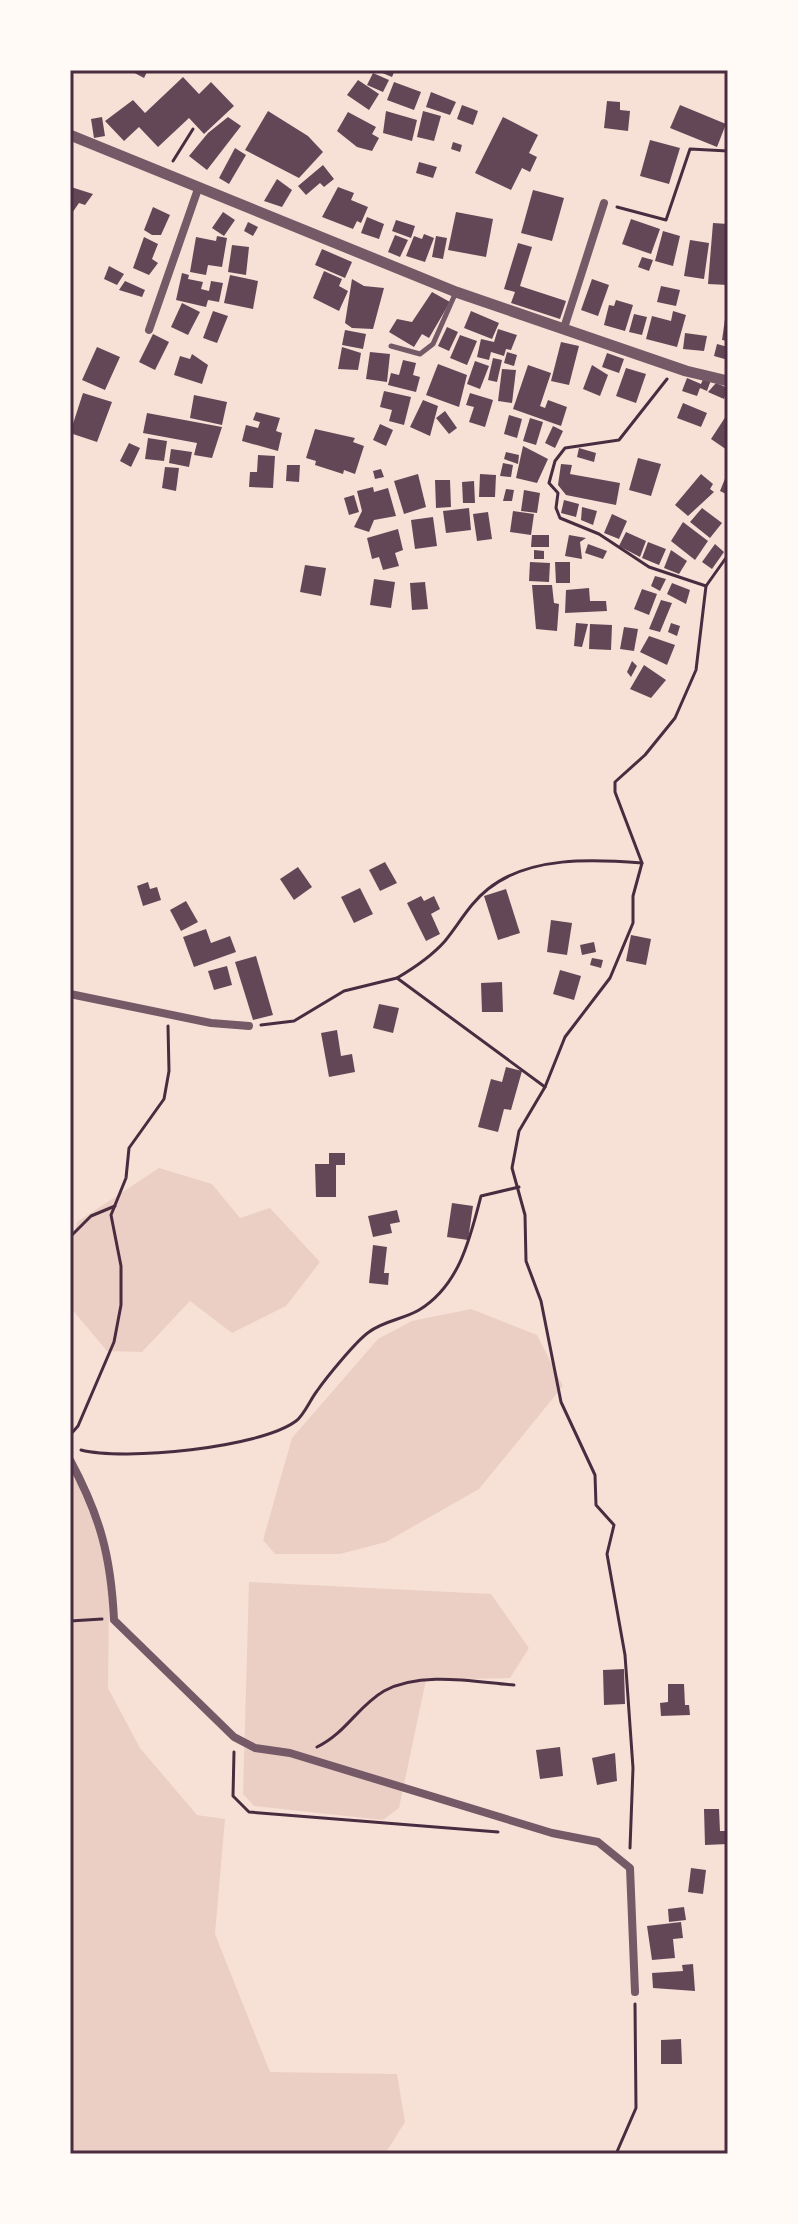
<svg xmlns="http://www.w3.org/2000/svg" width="798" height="2224" viewBox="0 0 798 2224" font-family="'PT Sans Narrow',sans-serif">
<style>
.green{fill:#ebcfc5}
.building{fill:#644757}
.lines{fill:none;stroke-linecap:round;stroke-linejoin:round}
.path{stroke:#4a2c40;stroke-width:3}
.service{stroke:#755966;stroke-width:5}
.minor{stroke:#755966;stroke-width:8}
.tertiary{stroke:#755966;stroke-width:11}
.neatline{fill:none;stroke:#4a2c40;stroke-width:3}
</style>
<rect width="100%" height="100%" fill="#f7e1d7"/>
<!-- green -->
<g class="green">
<polygon points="159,1168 212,1184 240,1218 270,1208 320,1262 286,1306 232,1333 190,1301 142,1352 107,1351 70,1307 70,1249 77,1222"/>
<polygon points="471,1309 537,1335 563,1386 479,1489 386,1542 340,1554 275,1554 263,1540 292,1438 378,1339 412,1321"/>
<polygon points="70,1465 102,1544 109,1599 108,1688 140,1748 197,1815 225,1819 215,1934 270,2072 397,2074 405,2122 385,2154 70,2154"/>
<polygon points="249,1582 491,1594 529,1648 510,1678 426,1680 399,1808 383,1820 254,1806 243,1794"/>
</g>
<!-- building -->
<g class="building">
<polygon points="129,70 148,70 144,78"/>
<polygon points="375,70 395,70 392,77"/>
<polygon points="373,73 389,80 383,92 367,85"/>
<polygon points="183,77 199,94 211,82 234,106 204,134 189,118 158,147 139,127 124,141 105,121 133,100 145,113"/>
<polygon points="358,80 379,94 369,110 347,95"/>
<polygon points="394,82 421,92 414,110 387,100"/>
<polygon points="431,92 456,102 450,115 426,107"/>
<polygon points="607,101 620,102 620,110 630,111 628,131 604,128"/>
<polygon points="462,105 478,111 473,125 457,119"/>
<polygon points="680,105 726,124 717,147 670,128"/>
<polygon points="268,111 308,136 323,152 299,178 245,150"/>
<polygon points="386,111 417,120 412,141 383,133"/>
<polygon points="423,111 441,116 434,141 417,137"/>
<polygon points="348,112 376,127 372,134 379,138 372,151 357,147 337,131"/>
<polygon points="102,117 105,136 94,138 91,119"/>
<polygon points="228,117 241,126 207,170 189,156 208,133"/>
<polygon points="503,117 538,135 529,153 537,157 530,172 522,168 511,190 475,173"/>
<polygon points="650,140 680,148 669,184 640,176"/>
<polygon points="453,142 462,145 460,152 451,149"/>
<polygon points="235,148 246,155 229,184 219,178"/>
<polygon points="419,162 437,167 433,178 416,173"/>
<polygon points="323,165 334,179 324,187 320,183 306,195 298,186"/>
<polygon points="277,179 292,190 282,207 264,201"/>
<polygon points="71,187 93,194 85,205 79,203 70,216"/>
<polygon points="338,187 354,193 351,200 368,207 361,223 357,221 353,229 322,217"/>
<polygon points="533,190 564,198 552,241 521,233"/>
<polygon points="153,207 170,215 161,235 152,235 144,230"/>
<polygon points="223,212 235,220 224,236 212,228"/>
<polygon points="456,212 493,219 486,257 448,250"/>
<polygon points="367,217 384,224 379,239 361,233"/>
<polygon points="631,219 660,229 651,254 622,244"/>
<polygon points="396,220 415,226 411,238 392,231"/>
<polygon points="248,222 258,227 253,236 244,231"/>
<polygon points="713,223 728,224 728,285 708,284"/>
<polygon points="663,231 680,236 673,266 655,261"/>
<polygon points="424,234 434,238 425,262 406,256 414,236 422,239"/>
<polygon points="395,235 408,240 400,257 388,252"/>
<polygon points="217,236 227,238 222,267 208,265 206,275 190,272 196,237 216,241"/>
<polygon points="436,236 447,238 443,259 432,257"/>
<polygon points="144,237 158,244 152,259 158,263 149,275 133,268"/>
<polygon points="690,240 709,243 704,279 684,276"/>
<polygon points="518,243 532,247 520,286 566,301 560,319 511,303 515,292 504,289"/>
<polygon points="232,245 249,247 246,275 228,272"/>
<polygon points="322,249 352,262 345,278 315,265"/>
<polygon points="642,257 653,260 649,271 638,267"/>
<polygon points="109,266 124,274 117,285 104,279"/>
<polygon points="324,271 342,279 339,286 348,291 339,311 313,298"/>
<polygon points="182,273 189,275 188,279 203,282 201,289 209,291 211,281 223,283 219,302 208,300 206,307 176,300"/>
<polygon points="230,275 258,281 253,309 224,303"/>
<polygon points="352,279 364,286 384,288 373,329 352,328 345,323"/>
<polygon points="592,279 609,285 598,316 581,310"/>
<polygon points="125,281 145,290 142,297 119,290"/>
<polygon points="661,286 680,290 676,306 657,302"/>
<polygon points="432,292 450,302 429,338 422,334 414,347 389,332 397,319 412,322"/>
<polygon points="616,300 633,305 625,331 604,325 609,305 614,306"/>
<polygon points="182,303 200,312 188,335 171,327"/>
<polygon points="213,311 228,316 217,343 203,338"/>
<polygon points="471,311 499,323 492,339 464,328"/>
<polygon points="673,311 686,315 677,347 646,339 652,316 671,321"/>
<polygon points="726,312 728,312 728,341 722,340"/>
<polygon points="634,314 647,317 642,335 629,332"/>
<polygon points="447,327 458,332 449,351 438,346"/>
<polygon points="498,329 517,335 511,350 506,349 504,356 491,352 489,360 477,357 481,339 494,342"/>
<polygon points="345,330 366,334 363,349 342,345"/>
<polygon points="685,333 707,336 704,351 683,349"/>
<polygon points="153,334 169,342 155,370 139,362"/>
<polygon points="460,335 477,341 467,365 450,358"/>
<polygon points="561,342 579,346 569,385 551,381"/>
<polygon points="717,344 728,347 728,360 714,356"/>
<polygon points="97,347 120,357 105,390 82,380"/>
<polygon points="342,347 361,353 358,370 338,369"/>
<polygon points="370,352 390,354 387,382 366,379"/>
<polygon points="507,352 517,355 514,366 504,363"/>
<polygon points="607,353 624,359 619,373 602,367"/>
<polygon points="192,354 208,365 202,384 174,375 180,356 190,359"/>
<polygon points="493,358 502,360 497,382 488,380"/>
<polygon points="403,360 416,363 413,375 420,377 416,392 388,385 391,373 399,375"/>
<polygon points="475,361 489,366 480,389 467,384"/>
<polygon points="438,364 467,375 459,407 426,395"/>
<polygon points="528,365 551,373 540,406 545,408 548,400 567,407 561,426 513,409"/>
<polygon points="592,365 608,375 600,396 583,389"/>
<polygon points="626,368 646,374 636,403 616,396"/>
<polygon points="502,369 516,370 512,403 498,401"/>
<polygon points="704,377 711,380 707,391 700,388 697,396 682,391 687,378 701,384"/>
<polygon points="716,383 728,388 724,399 708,392"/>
<polygon points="384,391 411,397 404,425 389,421 392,410 380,407"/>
<polygon points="83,393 112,402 97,442 70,433"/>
<polygon points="470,393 493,400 485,427 469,422 474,407 466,405"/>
<polygon points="194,395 227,402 222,425 190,418"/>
<polygon points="423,400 438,406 430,436 410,427"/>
<polygon points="683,403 707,413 701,427 677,418"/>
<polygon points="445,411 457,428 449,434 436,418"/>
<polygon points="256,412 280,418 276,431 282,433 278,451 242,441 246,425 258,428 260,422 253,420"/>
<polygon points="147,413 222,427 212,458 194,455 197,443 143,433"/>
<polygon points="509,415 522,419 517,438 504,434"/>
<polygon points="726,416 728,417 727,450 711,439"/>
<polygon points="530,418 543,422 536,445 523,441"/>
<polygon points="380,424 393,430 386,446 373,440"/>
<polygon points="553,426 563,431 555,448 545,443"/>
<polygon points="315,429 355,438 353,442 364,446 355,474 344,470 343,474 315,465 316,461 306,458"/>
<polygon points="148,438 167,441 164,461 145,459"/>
<polygon points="129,443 140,448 131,467 120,461"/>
<polygon points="523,446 548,459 537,483 516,478"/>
<polygon points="579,448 596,453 594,462 577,457"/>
<polygon points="171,449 192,452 189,467 169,463"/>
<polygon points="506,452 519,455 518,464 504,459"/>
<polygon points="258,455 275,456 273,488 249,487 250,472 257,472"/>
<polygon points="638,458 661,464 651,496 629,490"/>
<polygon points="503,463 513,465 511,477 500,476"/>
<polygon points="561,464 572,465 570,474 620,483 616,505 566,495 558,485"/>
<polygon points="287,465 300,465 299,482 286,481"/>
<polygon points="165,467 179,468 176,491 162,488"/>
<polygon points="381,469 384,477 375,479 373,471"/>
<polygon points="728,471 728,495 720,491"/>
<polygon points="418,474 426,507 404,514 394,481"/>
<polygon points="480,474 496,475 495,497 479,497"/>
<polygon points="701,474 713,484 710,489 714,492 688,516 675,505"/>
<polygon points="435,480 450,480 451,507 436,508"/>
<polygon points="474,481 475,503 463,503 462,482"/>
<polygon points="373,487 374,492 388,488 396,516 374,520 369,532 354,527 362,511 357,491"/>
<polygon points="506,489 514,490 512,501 503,501"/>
<polygon points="524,490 540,493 537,513 521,511"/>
<polygon points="354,495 359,512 349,515 344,498"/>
<polygon points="564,500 579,504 576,517 561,513"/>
<polygon points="582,507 597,511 593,525 581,520"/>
<polygon points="469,508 471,530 446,533 443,511"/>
<polygon points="702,508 722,523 710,538 690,522"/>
<polygon points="513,511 534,514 531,535 510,532"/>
<polygon points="488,512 492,539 477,541 473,514"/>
<polygon points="612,514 627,521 619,539 604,533"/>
<polygon points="433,517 437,546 415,549 411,520"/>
<polygon points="683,522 708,541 695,560 671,541"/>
<polygon points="398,529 403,550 395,553 399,566 383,570 379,557 372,559 367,538"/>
<polygon points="626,532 646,541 640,557 619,546"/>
<polygon points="532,535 549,535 549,547 531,547"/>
<polygon points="569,535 586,538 580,542 582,559 565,556"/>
<polygon points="648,542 666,549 659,565 642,558"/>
<polygon points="588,544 607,551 603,559 585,553"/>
<polygon points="715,544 724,552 712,569 702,562"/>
<polygon points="534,550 544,551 544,559 534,559"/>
<polygon points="671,550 687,561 679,574 664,568"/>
<polygon points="530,562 550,563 549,582 529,581"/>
<polygon points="555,562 570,562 570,583 556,583"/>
<polygon points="305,565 326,568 321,596 300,592"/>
<polygon points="655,576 666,579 660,591 651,586"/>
<polygon points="374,579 395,582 391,608 370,605"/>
<polygon points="425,582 428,609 412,610 410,583"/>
<polygon points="672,583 690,590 686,604 667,594"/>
<polygon points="532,585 552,585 554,603 559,604 557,631 536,629"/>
<polygon points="589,588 590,601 606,601 607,611 565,613 566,590"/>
<polygon points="642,589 657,594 649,615 634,609"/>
<polygon points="661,600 672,603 660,632 649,629"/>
<polygon points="576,623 588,624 582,647 574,646"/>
<polygon points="671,623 680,626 677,636 668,632"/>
<polygon points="590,624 612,625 611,650 589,649"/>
<polygon points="624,627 638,629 634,651 620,649"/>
<polygon points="649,636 675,645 667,665 640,652"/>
<polygon points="632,661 637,666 631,677 627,672"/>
<polygon points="644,665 666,680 651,698 630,689"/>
<polygon points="385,862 397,883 380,891 369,870"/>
<polygon points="298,867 312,887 294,900 280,879"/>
<polygon points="148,882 150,889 157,887 161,900 143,906 137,886"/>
<polygon points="360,888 373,914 354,923 341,897"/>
<polygon points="506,889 520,933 498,940 484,896"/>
<polygon points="421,896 424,901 434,896 440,909 431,914 440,934 426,941 407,903"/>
<polygon points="186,901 198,922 181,931 170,910"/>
<polygon points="551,920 572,923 567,955 547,952"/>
<polygon points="206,929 211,943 230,936 236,952 194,967 183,937"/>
<polygon points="631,935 651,939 646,965 626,961"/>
<polygon points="594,942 596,952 582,955 580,945"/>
<polygon points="256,956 273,1015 253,1020 235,962"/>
<polygon points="592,958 603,960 601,968 590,965"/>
<polygon points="227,966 232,985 214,990 208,971"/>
<polygon points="560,970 581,976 574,1000 553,994"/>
<polygon points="502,982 503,1012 482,1012 481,983"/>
<polygon points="379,1004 399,1008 393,1033 373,1028"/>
<polygon points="337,1030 341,1056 352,1054 355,1072 329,1077 321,1033"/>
<polygon points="506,1067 522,1071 511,1110 504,1109 498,1132 478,1127 491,1079 502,1082"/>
<polygon points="329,1153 345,1153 345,1165 336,1165 336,1197 316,1197 315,1164 329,1164"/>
<polygon points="452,1203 473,1206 468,1240 447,1237"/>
<polygon points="397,1210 400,1222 390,1224 392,1233 373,1237 368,1216"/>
<polygon points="373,1245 387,1247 384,1273 389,1273 388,1285 369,1283"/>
<polygon points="624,1669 625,1704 604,1705 603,1670"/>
<polygon points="668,1684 684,1684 685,1705 689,1705 690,1715 661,1716 660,1703 668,1702"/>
<polygon points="560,1747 563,1776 540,1779 536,1750"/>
<polygon points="615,1753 617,1781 597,1785 592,1758"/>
<polygon points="704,1809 719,1809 720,1831 728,1831 728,1844 705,1845"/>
<polygon points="691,1868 706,1870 703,1894 688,1892"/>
<polygon points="684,1907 686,1920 669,1922 668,1909"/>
<polygon points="681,1922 683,1938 673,1939 675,1958 652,1960 647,1926"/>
<polygon points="693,1964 695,1991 653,1988 652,1973 683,1971 682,1965"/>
<polygon points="681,2039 682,2064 661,2064 661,2040"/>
</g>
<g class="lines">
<!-- path -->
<g class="path">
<polyline points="173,161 193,129"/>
<polyline points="617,207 666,220 690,149 728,151"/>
<polyline points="667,379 619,440 565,448 555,461 549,483 558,493 556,508 560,518 599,534 649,567 706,586"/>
<path d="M397 978C414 968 431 957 445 941 459 924 470 903 488 889 529 856 593 859 642 863"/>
<polyline points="261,1025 294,1021 344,991 397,978 545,1087"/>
<polyline points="70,1237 91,1216 115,1206"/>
<polyline points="70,1435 78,1426 114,1342 121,1305 121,1266 111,1215 126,1178 129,1148 164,1099 169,1071 168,1026"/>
<path d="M81 1450C124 1461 260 1448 296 1421 304 1415 310 1400 317 1391 326 1378 356 1341 369 1332 383 1321 404 1319 419 1310 459 1286 470 1239 481 1196L519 1187"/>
<polyline points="70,1621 102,1619"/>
<path d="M317 1747C346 1733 358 1706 384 1691 422 1671 474 1682 514 1685"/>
<polyline points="234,1752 233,1796 249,1812 498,1832"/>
<polyline points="630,1848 633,1768 625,1655 607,1554 614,1525 596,1505 595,1475 561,1402 541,1301 526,1261 525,1215 512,1168 519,1131 545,1087 565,1037 610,978 633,923 633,896 642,863 615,792 615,782 645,755 675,718 696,670 706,586 728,555"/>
<polyline points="616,2154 636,2108 635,2004"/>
</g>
<!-- service -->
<polyline class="service" points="391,346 420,354 433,344 456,292"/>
<!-- minor -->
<g class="minor">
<polyline points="564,328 604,203"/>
<polyline points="149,330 198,189"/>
<polyline points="70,994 211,1023 249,1026"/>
<path d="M70 1460C100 1516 111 1556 114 1620L234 1737 255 1748 290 1753 552 1833 598 1842 630 1868 635 1992"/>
</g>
<!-- tertiary -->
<polyline class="tertiary" points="70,135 456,292 686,371 728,381"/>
</g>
<!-- border -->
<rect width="798" height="2224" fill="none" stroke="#fffaf5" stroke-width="144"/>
<rect x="72" y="72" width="654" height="2080" class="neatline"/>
</svg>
